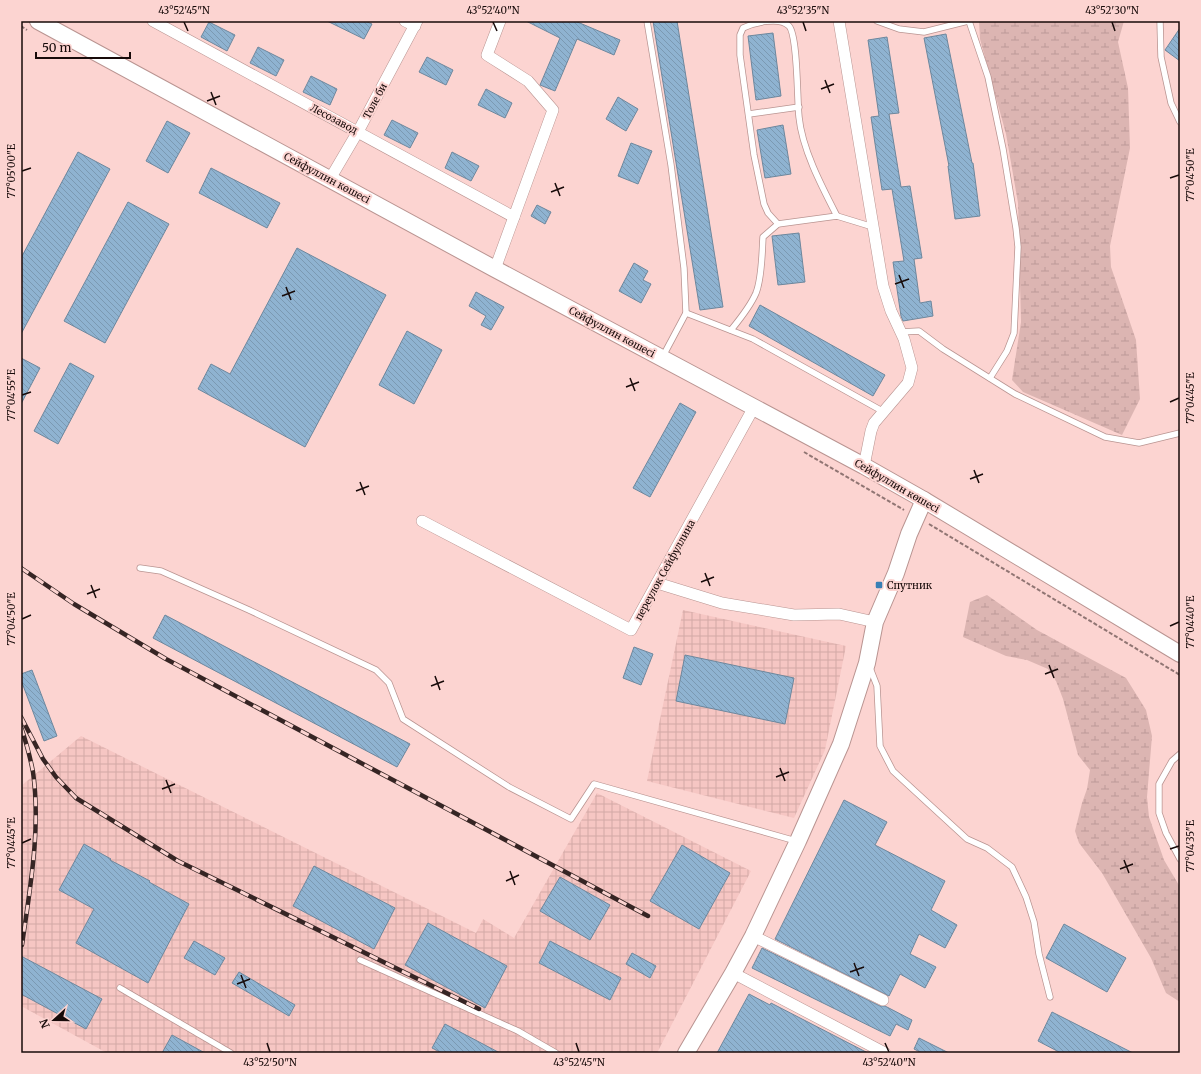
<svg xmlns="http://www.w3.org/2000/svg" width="1201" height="1074" viewBox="0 0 1201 1074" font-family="Merriweather,serif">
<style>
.industrial{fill:url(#industrial-grid)}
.wetland{fill:url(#wetland-marsh)}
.building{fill:url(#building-back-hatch);stroke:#6d879d}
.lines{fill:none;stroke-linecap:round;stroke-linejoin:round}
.lane-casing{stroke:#b99491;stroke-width:7}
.street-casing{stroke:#b99491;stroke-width:12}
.secondary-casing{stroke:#b99491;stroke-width:18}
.path{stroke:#907573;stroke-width:2;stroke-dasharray:4 2;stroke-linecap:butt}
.lane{stroke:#fff;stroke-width:5.5}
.street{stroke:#fff;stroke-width:11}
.secondary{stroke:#fff;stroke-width:16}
.rail-casing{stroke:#362524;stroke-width:4.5}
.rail{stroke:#fcd4d1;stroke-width:3;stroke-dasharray:9;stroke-linecap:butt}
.ticks{fill:none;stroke:#170a09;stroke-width:1.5}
.poi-dot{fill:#3980b5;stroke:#fcd4d1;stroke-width:1.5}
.labels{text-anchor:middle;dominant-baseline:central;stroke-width:4;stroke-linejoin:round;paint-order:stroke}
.street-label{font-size:10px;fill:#170a09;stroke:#fcd4d1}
.poi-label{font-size:10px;fill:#170a09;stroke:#fcd4d1;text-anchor:start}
.neatline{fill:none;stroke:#170a09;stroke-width:1.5}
.ticks-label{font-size:10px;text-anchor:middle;fill:#170a09}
</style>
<defs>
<pattern id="industrial-grid" width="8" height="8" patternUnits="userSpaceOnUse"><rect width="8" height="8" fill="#f6c6c3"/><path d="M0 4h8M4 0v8" fill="none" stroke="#d2a9a6"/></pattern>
<pattern id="wetland-marsh" width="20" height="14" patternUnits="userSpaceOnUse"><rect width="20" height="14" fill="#dcb5b2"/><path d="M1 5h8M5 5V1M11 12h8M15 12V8" fill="none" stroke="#bc9a98"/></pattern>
<pattern id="building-back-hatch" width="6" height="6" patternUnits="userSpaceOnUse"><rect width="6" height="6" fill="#8fb3d1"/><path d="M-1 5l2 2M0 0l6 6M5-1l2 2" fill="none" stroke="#7b99b2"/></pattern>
</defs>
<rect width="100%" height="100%" fill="#fcd4d1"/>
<!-- industrial -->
<g class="industrial">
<polygon points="683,610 846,646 825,750 794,818 647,781"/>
<polygon points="81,736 476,933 483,919 514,938 597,793 751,871 657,1053 107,1053 21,1006 21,786"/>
</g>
<!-- wetland -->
<g class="wetland">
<polygon points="979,21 1124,21 1118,42 1128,88 1130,148 1110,246 1111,267 1136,340 1140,399 1122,435 1023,392 1012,380 1021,322 1018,203 1006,134 980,39"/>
<polygon points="987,595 1037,630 1126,678 1146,710 1152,736 1147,797 1149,817 1164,860 1180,887 1180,1002 1166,993 1151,958 1102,873 1079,843 1075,831 1082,803 1087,789 1090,770 1078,755 1063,699 1056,681 1048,669 1027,660 1006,656 963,637 970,602"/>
</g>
<!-- building -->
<g class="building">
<polygon points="327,21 365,21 372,24 364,39"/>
<polygon points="526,21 575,21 620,40 614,55 577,39 555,91 540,85 560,38"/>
<polygon points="653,21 677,21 723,307 700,310"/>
<polygon points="209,22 235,35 227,51 201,37"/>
<polygon points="1180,28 1180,61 1165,50"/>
<polygon points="773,33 781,96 756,100 748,36"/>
<polygon points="946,34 972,163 973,163 980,216 955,219 948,166 949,166 924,38"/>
<polygon points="887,37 899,113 889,114 901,187 910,186 922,258 914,259 920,303 931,301 933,316 903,321 901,316 893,262 904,261 892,189 882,190 871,117 879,116 868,40"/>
<polygon points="258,47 284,60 276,76 250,63"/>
<polygon points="427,57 453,70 446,85 419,72"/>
<polygon points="311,76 337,89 330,105 303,92"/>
<polygon points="486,89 512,103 505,118 478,105"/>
<polygon points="618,97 638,109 626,131 606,119"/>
<polygon points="392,120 418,133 410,148 384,135"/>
<polygon points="167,121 190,133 168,173 146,161"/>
<polygon points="783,125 791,174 765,178 757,130"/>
<polygon points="631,143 652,151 638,184 618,176"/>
<polygon points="78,152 110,169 21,334 21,258"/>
<polygon points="452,152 479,166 471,181 445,168"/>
<polygon points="211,168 280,203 267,228 199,193"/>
<polygon points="128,202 169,224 105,343 64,321"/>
<polygon points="537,205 551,212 545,224 531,216"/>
<polygon points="799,233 805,282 778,285 772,236"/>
<polygon points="297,248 386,295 305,447 198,389 211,364 230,374"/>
<polygon points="634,263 648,271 643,280 651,284 641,303 619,291"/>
<polygon points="476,292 504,307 491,330 481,325 486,316 469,306"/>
<polygon points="760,305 885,375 873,396 749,326"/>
<polygon points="407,331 442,350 414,404 379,385"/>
<polygon points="21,358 40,368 21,404"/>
<polygon points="70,363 94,376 58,444 34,431"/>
<polygon points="680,403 696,412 650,497 633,488"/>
<polygon points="165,615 410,744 397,767 153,638"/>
<polygon points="634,647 653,654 641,685 623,678"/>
<polygon points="685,655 794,678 785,724 676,701"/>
<polygon points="32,670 57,736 44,741 21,680 21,674"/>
<polygon points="844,800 887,822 875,845 945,881 931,910 957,925 945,948 919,934 910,954 936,967 925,988 900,974 889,996 775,939"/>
<polygon points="84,844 111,859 110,860 150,881 149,882 189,904 148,983 76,943 94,909 59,890"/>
<polygon points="682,845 730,873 699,929 650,901"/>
<polygon points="314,866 395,908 374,949 293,906"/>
<polygon points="560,877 610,905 590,940 540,911"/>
<polygon points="428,923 507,966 485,1008 405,965"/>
<polygon points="1064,924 1126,958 1107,992 1046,958"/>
<polygon points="194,941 225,958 215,975 184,958"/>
<polygon points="550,941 621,978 610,1000 539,963"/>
<polygon points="762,948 880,1006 885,1006 912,1020 908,1030 896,1024 890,1036 752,968"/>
<polygon points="632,953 656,966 650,978 626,964"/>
<polygon points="21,956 102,999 86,1029 21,994"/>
<polygon points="239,972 295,1005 289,1016 232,983"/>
<polygon points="749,994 770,1005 771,1003 868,1053 717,1053"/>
<polygon points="1052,1012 1133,1053 1061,1053 1038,1041"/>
<polygon points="445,1024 500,1053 442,1053 432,1048"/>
<polygon points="172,1035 205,1053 162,1053"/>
<polygon points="919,1038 949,1053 922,1053 914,1049"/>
</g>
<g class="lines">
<defs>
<g id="lane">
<polyline points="647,21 671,165 684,268 686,313 662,358"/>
<polyline points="877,21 899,29 924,32 968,21"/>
<polyline points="969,21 988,77 1003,149 1016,228 1018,247 1014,333 1007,351 990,378"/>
<polyline points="1160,21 1161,57 1171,103 1180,122"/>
<polyline points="749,114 799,107"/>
<path d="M778 224 768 213 764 204 754 155 740 55V35L743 28C754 23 779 16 789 26 798 36 797 100 799 117 802 149 822 187 837 216"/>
<polyline points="686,313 753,339 884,412"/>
<path d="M731 330C740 319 750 307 756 293 762 278 762 253 763 237L778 224 837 216 873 227"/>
<polyline points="901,332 919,331 943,349 1015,394 1105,437 1139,443 1180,433"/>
<polyline points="140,568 161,571 249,610 376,670 389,683 403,719 509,787 571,819 594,784 796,841"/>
<polyline points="870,668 877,686 880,746 893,771 967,839 987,848 1012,867 1026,897 1034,922 1039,954 1050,997"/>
<polyline points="1180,754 1172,761 1159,784 1159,813 1166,833 1180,859"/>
<polyline points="360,960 518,1031 556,1053"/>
<polyline points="120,988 231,1053"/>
</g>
<g id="street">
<polyline points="153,21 514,217"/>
<polyline points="405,21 415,26"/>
<polyline points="839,21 883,286 891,311 904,339 912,368 908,383 874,423 871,431 864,466"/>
<polyline points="330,179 360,128 417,21"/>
<polyline points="495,269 553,110 528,81 487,55 500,21"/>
<polyline points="422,521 631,630 754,407"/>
<polyline points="657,583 722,603 794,615 839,614 875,622"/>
<polyline points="753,936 883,1000"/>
<polyline points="733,973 885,1053"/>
</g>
<g id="secondary">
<polyline points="38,21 495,269 864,466 924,500 1180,654"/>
<polyline points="686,1053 733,973 753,936 798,841 841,744 867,663 875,622 896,573 909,534 924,500"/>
</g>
</defs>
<!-- lane casing -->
<use href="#lane" class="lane-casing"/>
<!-- street casing -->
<use href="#street" class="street-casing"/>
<!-- secondary casing -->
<use href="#secondary" class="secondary-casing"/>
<!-- path -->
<g class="path">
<polyline points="21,26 27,30"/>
<polyline points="804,452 904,510"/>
<polyline points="929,524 1180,675"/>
</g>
<!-- lane -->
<use href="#lane" class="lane"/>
<!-- street -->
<use href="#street" class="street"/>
<!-- secondary -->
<use href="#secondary" class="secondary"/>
<defs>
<g id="rail">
<polyline points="21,568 74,604 166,659 648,916"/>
<polyline points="21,717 43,759 56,777 76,798 178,861 479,1009"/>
<path d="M21 727C26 742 30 756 33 772 41 829 30 888 22 945"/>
</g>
</defs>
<!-- rail casing -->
<use href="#rail" class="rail-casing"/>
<!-- rail -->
<use href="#rail" class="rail"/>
</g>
<!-- ticks -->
<path class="ticks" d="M184 22 188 31M493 22 497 31M803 22 806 31M1112 22 1115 31M825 80 830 93M821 89 834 84M211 92 216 105M207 101 220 96M22 171 31 168M1170 178 1179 175M555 183 560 196M551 192 564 187M899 275 904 288M895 284 909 279M286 287 291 300M282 296 295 291M630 378 635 391M626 387 639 382M22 395 31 392M1170 402 1179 398M974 470 979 483M970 479 983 474M360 482 365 495M356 491 369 486M705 573 710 586M701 582 714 577M91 585 96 598M87 594 100 589M22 619 31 615M1170 626 1179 622M1049 665 1054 678M1045 674 1058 669M435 676 440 690M431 686 444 681M780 768 785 781M776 777 789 772M166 780 171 793M162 789 175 784M22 843 31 839M1170 849 1179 846M1124 860 1129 873M1120 869 1133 864M510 871 515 885M506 881 519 875M854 963 859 976M850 972 864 967M241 975 246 988M237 984 250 979M267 1043 270 1052M576 1043 579 1052M885 1043 889 1052"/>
<!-- markers -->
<rect class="poi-dot" x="875" y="581" width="8" height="8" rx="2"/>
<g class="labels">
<!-- street labels -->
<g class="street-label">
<text transform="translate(375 101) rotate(-62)">Толе би</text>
<text transform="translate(334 119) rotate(28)">Лесозавод</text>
<text transform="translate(327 178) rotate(28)">Сейфуллин көшесі</text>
<text transform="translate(612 332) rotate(28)">Сейфуллин көшесі</text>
<text transform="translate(897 486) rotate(30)">Сейфуллин көшесі</text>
<text transform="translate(665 570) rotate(-61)">переулок Сейфуллина</text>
</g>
<!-- poi labels -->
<g class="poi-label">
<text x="887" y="585">Спутник</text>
</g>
</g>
<!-- border -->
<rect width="1201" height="1074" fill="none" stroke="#fcd4d1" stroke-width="44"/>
<!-- north arrow -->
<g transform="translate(54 1020) rotate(249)" stroke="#fcd4d1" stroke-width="3" paint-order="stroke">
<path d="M0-3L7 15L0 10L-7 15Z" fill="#170a09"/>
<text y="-6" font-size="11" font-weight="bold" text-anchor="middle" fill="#170a09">N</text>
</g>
<!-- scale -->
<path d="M36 52v6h94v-6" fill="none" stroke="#170a09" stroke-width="2"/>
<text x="42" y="52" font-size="12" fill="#170a09" stroke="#fcd4d1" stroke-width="3" paint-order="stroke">50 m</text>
<rect x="22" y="22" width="1157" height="1030" class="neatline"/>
<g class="ticks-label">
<text x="184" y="14">43°52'45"N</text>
<text x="493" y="14">43°52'40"N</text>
<text x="803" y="14">43°52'35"N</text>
<text x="1112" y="14">43°52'30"N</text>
<text transform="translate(11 171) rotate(-90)" y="4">77°05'00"E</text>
<text transform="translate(1190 175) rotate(-90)" y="4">77°04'50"E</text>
<text transform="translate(11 395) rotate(-90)" y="4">77°04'55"E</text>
<text transform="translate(1190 398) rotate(-90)" y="4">77°04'45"E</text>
<text transform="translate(11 619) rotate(-90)" y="4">77°04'50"E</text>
<text transform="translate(1190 622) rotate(-90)" y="4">77°04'40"E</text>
<text transform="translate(11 843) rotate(-90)" y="4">77°04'45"E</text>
<text transform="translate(1190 846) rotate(-90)" y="4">77°04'35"E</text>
<text x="270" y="1066">43°52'50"N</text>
<text x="579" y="1066">43°52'45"N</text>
<text x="889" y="1066">43°52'40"N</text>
</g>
</svg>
